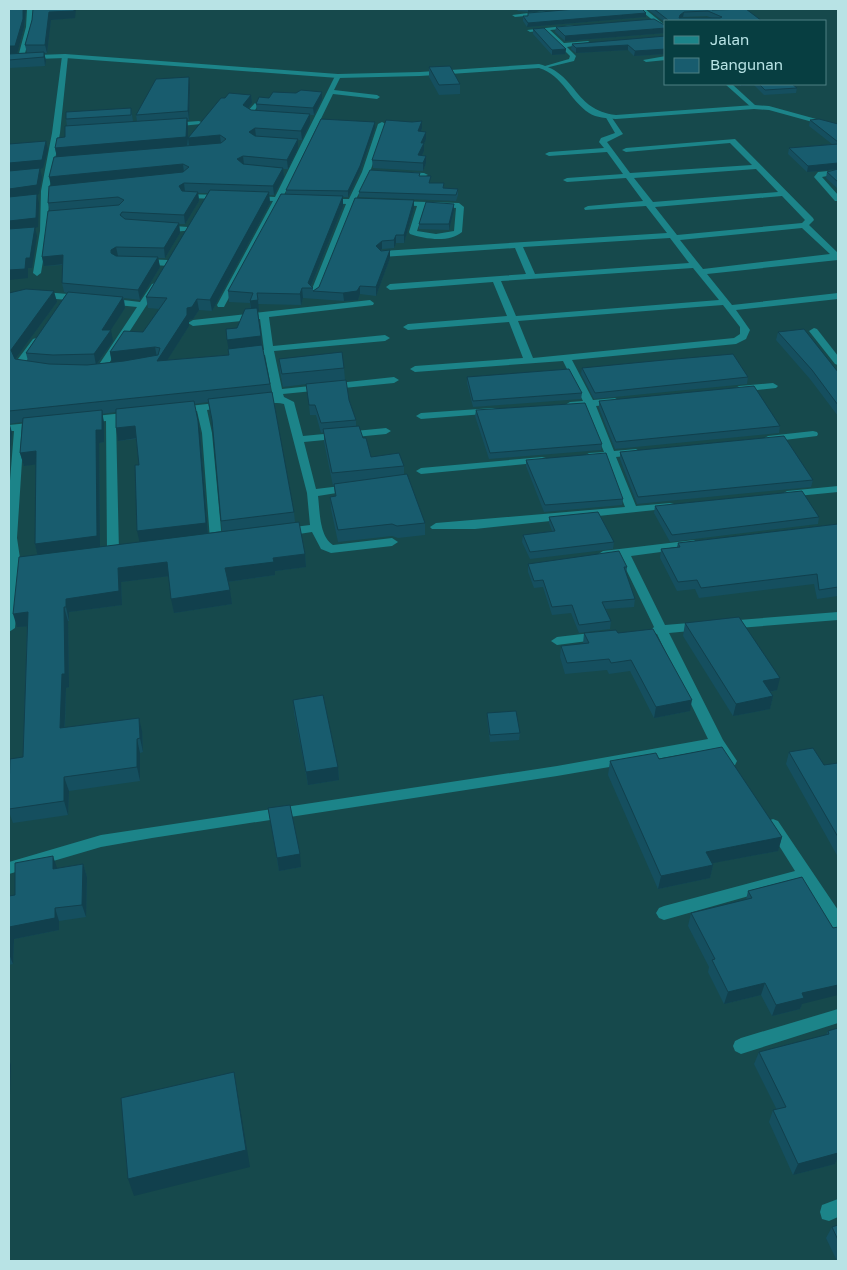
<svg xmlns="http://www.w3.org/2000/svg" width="847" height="1270" viewBox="0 0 847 1270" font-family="'Golos Text',sans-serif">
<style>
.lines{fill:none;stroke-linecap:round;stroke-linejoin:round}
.minor{fill:#1c8489;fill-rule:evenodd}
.tertiary{fill:#1c8489;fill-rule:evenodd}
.wall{fill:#154f5f;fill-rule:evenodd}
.shaded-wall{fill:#11404d}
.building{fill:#185c6e;stroke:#11404d;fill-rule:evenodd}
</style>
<rect width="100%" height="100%" fill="#16494c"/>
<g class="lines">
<!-- minor -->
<g class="minor">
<polygon points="27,9 33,9 32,27 24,57 21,59 18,57 26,27"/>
<polygon points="639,9 645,9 666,26 666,31"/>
<polygon points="545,11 547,14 515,17 512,15"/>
<polygon points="574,25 572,28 550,30 564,43 588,41 591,43 567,47 576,56 574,61 545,68 545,66 569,59 570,56 544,30 530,32 527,30"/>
<polygon points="65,54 68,56 60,133 49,191 48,231 41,273 37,276 33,273 40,231 41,191 52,133 62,56"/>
<polygon points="666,56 666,60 646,62 643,60"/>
<polygon points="338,74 341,76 334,90 377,95 380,97 377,99 333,94 283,197 296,198 300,200 296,202 281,202 225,305 224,307 218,307 217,305 273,201 254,200 250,198 254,196 275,197 335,76"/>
<polygon points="725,84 732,84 756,106 756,108 752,108"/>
<polygon points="255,103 258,105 254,112 263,114 263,116 246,113"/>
<path d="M608 114 610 115 623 134 607 142 630 173 752 165 730 143 626 152 622 150 626 148 735 139 813 218 814 220 809 225 838 253V260L707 274 732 305 838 293V299L736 310 750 330 746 339 736 344 572 360 593 400 615 398 620 401 615 404 596 406 614 451 636 449 641 452 636 455 616 457 636 506 670 503 674 504 676 506 674 508 475 529H432L430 527 436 523 625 507 606 458 589 459 584 456 589 453 604 452 586 407 570 408 565 405 570 402 583 401 563 361 415 372 410 369 415 366 523 358 509 322 408 330 403 327 408 324 507 316 493 282 390 290 386 287 390 284 526 274 515 248 382 257 378 254 382 251 667 233 646 206 585 210 584 208 588 206 643 201 626 178 567 182 563 180 567 178 623 174 607 152 549 156 545 154 549 152 604 148 599 142 601 138 615 133 605 116ZM756 169 778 192 653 202 634 178ZM782 196 805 220 802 223 677 235 655 207ZM802 228 830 254 703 269 680 240ZM670 238 689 263 535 274 523 247ZM693 268 719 300 516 316 501 281ZM723 305 740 327V334L734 338 533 358 518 321Z"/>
<polygon points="199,121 201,122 201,124 171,127 167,125 171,123"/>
<polygon points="382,122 386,124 370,172 356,199 371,200 375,202 371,204 354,204 318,294 317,296 311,296 310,294 346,204 326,203 322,201 326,199 349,199 362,172 378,124"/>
<polygon points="838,170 838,174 822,177 838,195 838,201 835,201 814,177 818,172"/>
<polygon points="400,172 424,173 428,175 424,177 403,176 400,176"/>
<polygon points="183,194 221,195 225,197 221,199 186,198 182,196"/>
<path d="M395 201 459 203 464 207 462 232C449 243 425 239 410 234L409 232 417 206 398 205 394 203ZM425 206 456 208 454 231 436 234 417 231Z"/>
<path d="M160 225 188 227 192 229C185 233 166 231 159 227Z"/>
<polygon points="143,259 168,260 172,263 168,266 140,264 139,262"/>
<polygon points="155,283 159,286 104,371 98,371 96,369 137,307 107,304 103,301 107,298 140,302 152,284"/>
<polygon points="32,291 80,295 84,298 80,301 32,297 9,304 9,298"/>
<path d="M370 300 374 303 373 305 269 317 273 346 385 335 390 338 385 341 274 351 282 389 394 377 399 380 394 383 283 394 284 397 294 402 303 436 386 428 391 431 386 434 304 442 316 489 349 485 354 488 349 491 318 496C320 511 319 536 333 545L392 538 398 542 392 546 331 553 321 549 312 532 286 536 280 532 286 528 310 525 307 493 284 404C274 401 260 407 252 401L257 398 273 397 265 355 248 357 243 354 248 351 264 350 260 319 193 326 188 323 193 320Z"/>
<polygon points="814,328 817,329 838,356 838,365 835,364 809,331"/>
<polygon points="36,338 41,341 25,363 35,369 30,372 18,369 15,363 33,339"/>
<polygon points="773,383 778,386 776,388 739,392 734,389 739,386"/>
<polygon points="225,402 230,405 229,407 207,410 212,433 222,540 216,544 210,540 202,433 197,411 180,413 175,410 180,407"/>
<polygon points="493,408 497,409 497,413 421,419 416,416 421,413"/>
<polygon points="133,412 137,413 137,417 116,420 119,552 113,556 107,552 106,421 86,423 81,420 86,417"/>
<polygon points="39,422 43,423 44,425 43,427 24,430 17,538 21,565 15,628 9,632 9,493 14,431 9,431 9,425"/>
<polygon points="813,431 817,432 818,434 817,436 768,442 763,439 768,436"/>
<polygon points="542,457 546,458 547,460 546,462 421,474 416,471 421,468"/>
<polygon points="838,486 838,492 787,497 782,494 787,491"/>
<path d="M694 540 700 544 698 547 631 556 665 625 701 622 707 626 701 630 669 633 723 740 737 761 735 765C724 768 719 757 714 749L557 776 152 838 101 847 9 874V862L101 835 557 766 708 739 657 634 653 633 651 630 654 627 620 557 603 559 597 555 603 551Z"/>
<polygon points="838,612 838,620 726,629 720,625 726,621"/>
<polygon points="599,632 603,633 605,636 603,639 557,645 551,641 557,637"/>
<polygon points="773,819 778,821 838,910 838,929 832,927 802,881 664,920 659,918 656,913 659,908 664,906 795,871 766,825 768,821"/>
<polygon points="838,1009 838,1023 741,1054 735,1051 733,1046 735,1041 741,1038"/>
<polygon points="838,1199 838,1217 829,1221 822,1219 820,1212 822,1205"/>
</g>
<!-- tertiary -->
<path class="tertiary" d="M65 54 338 74 420 72 539 64C578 74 573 110 616 115L754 105 769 106 838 125V129L769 110 754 109 616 119C606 118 597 118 589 113 569 100 563 75 539 68L420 76 338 78 65 58 9 60V56Z"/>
</g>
<!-- wall -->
<g class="wall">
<polygon points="9,9 26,9 24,27 17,53 27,53 25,45 32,20 75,18 51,20 47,53 44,53 46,61 45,66 9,68"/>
<polygon points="516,9 561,9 528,12 518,11"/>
<path d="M647 9H711L712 10 762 21H666V23ZM707 16 712 18H682L683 17Z"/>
<polygon points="646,13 646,17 527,27 523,21 523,16"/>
<polygon points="666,26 666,33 565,41 555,32 556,27"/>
<polygon points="533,29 566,49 565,54 552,55 533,34"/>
<polygon points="666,36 666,54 634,56 628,50 576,53 571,49 572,44"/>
<polygon points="429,67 460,84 460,94 439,95 429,77"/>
<polygon points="738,84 792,84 797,88 796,93 764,95 754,85 741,86"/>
<path d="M190 86 189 120H187L188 128V138L225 98 251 95 252 103 248 108 251 110 257 111 256 104 269 98 322 99 314 115H310V123L302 140H298V148L288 169H283L284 177 274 195H269L270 203 212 311 199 310 193 319 189 320V326L167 360 229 355 228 349 237 328 250 309V303L229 302 228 291 286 194V190L375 128 360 171 348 197H343V206L311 286 313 288V291L319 287 414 200V208L404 243H396L394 248 382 249 380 250H390V258L376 296 360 294 358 300 344 301 303 298 301 305 258 304 259 311H258L262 346 270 384 271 392 294 512 295 522 305 554 306 567 275 571V575L228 582 232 604 174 613 169 576 121 582 122 605 69 612V621H68L69 687 66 688 65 728 142 731 143 752 140 753V781L69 791 68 815 13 823 9 812V790L23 757 27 626 17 627 38 555 35 544 36 464 24 466 20 453 22 422 9 424 12 433 9 468V293L57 302 15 359 28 361 26 353 67 293 64 292 62 283V265L44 266 42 257 50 211 48 203 57 157 55 148 65 137 67 126 66 119 131 108 133 121H137L136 115ZM198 193H208L146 297 148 308 160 309 143 332 110 352 112 362 97 364 113 341 110 330 125 308 124 298 140 300 160 267 158 258H165L180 233 179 224H185L199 201ZM208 402 213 428 222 531 208 533 200 433 194 404ZM116 412 118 441 136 439 139 465 140 542 100 547 99 443 104 442V423L102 414Z"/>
<polygon points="810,120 838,124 838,169 807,172 788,154 789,148 832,144 809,126"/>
<polygon points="422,128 421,131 426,139 424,144 424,151 422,155 426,156 426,163 423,171 373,168 372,160"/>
<polygon points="838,169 838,189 826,178 827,172"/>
<polygon points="420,176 431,183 444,183 444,188 458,189 458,195 456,201 359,197 359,192"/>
<polygon points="454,210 449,230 419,229 419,224"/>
<polygon points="778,332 838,372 838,416 810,379 776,340"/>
<polygon points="279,359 344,368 345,380 349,400 356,420 356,426 363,438 371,457 404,466 404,475 425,523 425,535 398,538 392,536 338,542 331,509 330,497 335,496 334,485 333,486 324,442 324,432 321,433 316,415 310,415 307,384 283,387 280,372"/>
<polygon points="582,368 748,377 747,384 594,399 581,374"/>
<polygon points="467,377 582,393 581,399 473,407 467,383"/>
<polygon points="599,401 780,426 779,433 615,449 599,408"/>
<polygon points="476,410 602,444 601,450 489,459 475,416"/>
<polygon points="620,452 813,480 811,487 637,504 620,459"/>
<polygon points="526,460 623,499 622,505 544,512 526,466"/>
<polygon points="655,506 819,517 818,524 670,542 654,513"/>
<polygon points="549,517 614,542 613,549 530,559 522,542 523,535 552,531 549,523"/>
<polygon points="838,524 838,596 817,599 814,584 699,598 695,589 677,591 660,558 661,549 677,547 678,543"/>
<polygon points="528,564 627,567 626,575 635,599 634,607 606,609 611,621 610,629 579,633 571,613 552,615 543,587 534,588 528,572"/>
<polygon points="685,623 777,690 770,692 773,696 770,709 733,716 683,636"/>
<polygon points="584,633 618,633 690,711 654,718 630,671 609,674 607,670 565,674 560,657 561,646 583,644"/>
<polygon points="293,700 338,767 339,780 308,785 294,713"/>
<polygon points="487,713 520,733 519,740 490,742 487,719"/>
<polygon points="789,752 824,765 838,763 838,857 786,764"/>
<polygon points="659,759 782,837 778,851 712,863 713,865 710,878 658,889 608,775 610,761"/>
<polygon points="268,808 301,867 279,871"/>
<polygon points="83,864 87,877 86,917 59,921 59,930 14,939 13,964 9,965 9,896 15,895 57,868"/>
<polygon points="802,877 802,1004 800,1009 772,1016 761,995 724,1004 708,972 709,967 688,926 691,913 746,900 748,891"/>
<polygon points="838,1028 837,1159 835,1164 793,1175 769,1122 773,1110 777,1110 754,1064 759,1052 826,1035 828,1031"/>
<polygon points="838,1225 838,1261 837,1261 826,1238 832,1227"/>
</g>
<!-- shaded-wall -->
<g class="shaded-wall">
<polygon points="23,9 26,9 24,27 17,54 9,55 9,46"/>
<polygon points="76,9 75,18 51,20 47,53 45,45 49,12"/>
<polygon points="528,9 561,9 528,12"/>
<polygon points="684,12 683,17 679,19 680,15"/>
<polygon points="646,13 646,17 527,27 528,23"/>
<polygon points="666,28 666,33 565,41 565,36"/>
<polygon points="628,45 628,50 576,53 576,48"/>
<polygon points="566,49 565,54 552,55 552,50"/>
<polygon points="666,49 666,54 634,56 635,51"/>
<polygon points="44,52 46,61 45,66 44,57"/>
<polygon points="189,77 190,86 189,120 188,111"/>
<polygon points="741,84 755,84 754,85 741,86"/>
<polygon points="322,92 322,99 314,115 313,108"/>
<polygon points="251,95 252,103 244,113 243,105"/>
<polygon points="310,114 310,123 302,140 301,131"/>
<polygon points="187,118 188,128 188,138 220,135 221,144 189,147 188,138 187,147 57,158 55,148"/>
<polygon points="422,121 422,128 418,139 418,131"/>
<polygon points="375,122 375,128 360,171 348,197 348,191"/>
<polygon points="255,128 256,137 249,132"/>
<polygon points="426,132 426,139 424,144 424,151 418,163 418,155 421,143"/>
<polygon points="298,139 298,148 288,169 287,160"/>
<polygon points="46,141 48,150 43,168 40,169 42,177 39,194 37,195 39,203 38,227 35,228 37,236 32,268 28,268 28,278 9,280 9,163"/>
<polygon points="243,156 244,165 237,159"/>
<polygon points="426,156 426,163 423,171 423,163"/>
<polygon points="838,163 838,169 807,172 808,166"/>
<polygon points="183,164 184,173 51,186 49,177"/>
<polygon points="283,168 284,177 274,195 273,186"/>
<polygon points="184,183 185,192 180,195 179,186"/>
<polygon points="198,192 199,201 185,224 184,215"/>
<polygon points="269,192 270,203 212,311 210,300"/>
<polygon points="343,196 343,206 310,288 308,283"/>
<polygon points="414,200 414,208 404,243 404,235"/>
<polygon points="454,204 454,210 449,230 449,224"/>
<polygon points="179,223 180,233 165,258 164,248"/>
<polygon points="396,235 396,243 394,248 394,240"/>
<polygon points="382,241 382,249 376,254 376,246"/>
<polygon points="116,247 118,256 113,260 111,250"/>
<polygon points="390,250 390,258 376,296 376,287"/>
<polygon points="63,255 65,264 44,266 42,257"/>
<polygon points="158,257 160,267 140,300 138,290"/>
<polygon points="360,286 360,294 358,300 344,301 343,293"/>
<polygon points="302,288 303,298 301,305 300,294"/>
<polygon points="54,291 57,302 13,362 11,350"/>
<polygon points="123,297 125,308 105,339 111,330 113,341 96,365 94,354 102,330"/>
<polygon points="197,299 199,310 193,319 189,320 189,326 159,373 157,361 187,308"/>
<polygon points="258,300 259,311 251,312 250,301"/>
<polygon points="261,336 262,348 229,352 227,340"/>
<polygon points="155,347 157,358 112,364 110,352"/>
<polygon points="102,410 104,423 104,442 99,443 100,549 38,557 35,544 96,430"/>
<polygon points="9,421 12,433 9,468"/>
<polygon points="198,421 200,433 208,535 140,544 137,531"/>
<polygon points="135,426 137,438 118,441 116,428"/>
<polygon points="36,451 39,464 24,466 20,453"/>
<polygon points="305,554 306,567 275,571 275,575 227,582 225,568 273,558"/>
<polygon points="167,562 170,576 121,582 122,605 69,612 69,621 66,607 66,599 118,568"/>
<polygon points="230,590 232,604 174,613 171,599"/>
<polygon points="64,607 68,621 69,687 66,688 64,742 60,728"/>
<polygon points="28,612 32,626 17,627 13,614"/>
<polygon points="780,678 777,690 760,694 763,681"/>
<polygon points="773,696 770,709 733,716 736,704"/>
<polygon points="692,700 690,711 654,718 656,707"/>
<polygon points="139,718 142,731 143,752 140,738"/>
<polygon points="137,739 140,753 140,781 137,767"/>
<polygon points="338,767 339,780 308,785 306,772"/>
<polygon points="64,777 69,791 68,815 64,801"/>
<polygon points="782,837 778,851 703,865 706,852"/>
<polygon points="300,854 301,867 279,871 277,858"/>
<polygon points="53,856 57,868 53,869"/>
<polygon points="83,864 87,877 86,917 82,905"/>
<polygon points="713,865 710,878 658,889 661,876"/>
<polygon points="55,908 59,921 59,930 14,939 13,964 9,954 9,927"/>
<polygon points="765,983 761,995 724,1004 728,992"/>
<polygon points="838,985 838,995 802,1004 800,1009 772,1016 776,1005 802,993"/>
<polygon points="9,1008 10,1012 9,1050"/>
<polygon points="9,1060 11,1065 10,1094 9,1094"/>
<polygon points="234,1072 237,1090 250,1167 134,1196 128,1179"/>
<polygon points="838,1149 838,1158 837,1159 835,1164 793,1175 798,1164"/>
</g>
<!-- building -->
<g class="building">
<polygon points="9,9 23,9 23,19 15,46 9,46"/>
<polygon points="33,9 74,9 74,11 49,12 45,45 25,45 32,20"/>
<polygon points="576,9 642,9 646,13 528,23 523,16 528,16 528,13"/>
<path d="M654 9H711L712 10 746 9 762 21H668V20ZM708 11 722 17 720 18H679L680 15 684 12Z"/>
<polygon points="654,19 666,26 666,28 565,36 556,27"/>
<polygon points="544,28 566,49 552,50 533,29"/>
<polygon points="666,36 666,49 635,51 628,45 576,48 572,44"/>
<polygon points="44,52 44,57 9,60 9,54"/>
<polygon points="450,66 460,84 439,85 429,67"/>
<polygon points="189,77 188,111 136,115 156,79"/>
<polygon points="759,84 792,84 797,88 765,90"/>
<polygon points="301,90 322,92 313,108 256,104 259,97 269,98 273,92 296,93"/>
<polygon points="229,93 251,95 243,105 251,110 310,114 301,131 255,128 249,132 255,136 298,139 287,160 243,156 237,159 243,164 283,168 273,186 184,183 179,186 182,191 198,192 184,215 122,212 120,215 125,219 179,223 164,248 116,247 111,250 111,253 116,256 158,257 138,290 62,283 63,255 42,257 48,211 119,205 124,200 118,197 48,203 49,186 183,172 189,167 183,164 49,177 54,157 221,143 226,139 220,135 188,138 221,98 225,98"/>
<polygon points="131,108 131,115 66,119 66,112"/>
<polygon points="187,118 186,137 55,148 57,138 65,137 65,126"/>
<polygon points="321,119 375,122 360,166 348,191 286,190"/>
<polygon points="819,119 838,124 838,142 810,120"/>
<polygon points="386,120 412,122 422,121 418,131 426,132 421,143 424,143 418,155 426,156 423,163 372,160"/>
<polygon points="46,141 42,160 9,163 9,144"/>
<polygon points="838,144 838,163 808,166 789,148"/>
<polygon points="40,168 37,185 9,189 9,171"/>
<polygon points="838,169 838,182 827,172"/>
<polygon points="370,170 420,173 419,176 431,176 429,183 444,183 443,188 458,189 456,195 359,192"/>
<polygon points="210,190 269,192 210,300 197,299 192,307 187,308 187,315 157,361 229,355 228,349 262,345 270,384 9,411 9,293 26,289 54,291 11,350 15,359 49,364 87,365 124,361 158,355 160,348 155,347 110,352 124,331 143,332 167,298 146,297"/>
<polygon points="37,194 36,218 9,221 9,197"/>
<polygon points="281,194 343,196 308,283 313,288 302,288 300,294 257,293 258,300 250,301 253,293 228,291"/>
<polygon points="355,198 414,200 404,235 396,235 394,240 382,241 376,246 381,251 390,250 376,287 360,286 357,291 343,293 313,291 319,287"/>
<polygon points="426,202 454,204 449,224 419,224"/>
<polygon points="35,227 30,258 26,258 25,269 9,270 9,229"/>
<polygon points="68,292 123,297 102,330 111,330 94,354 53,355 26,353"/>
<polygon points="257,308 261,336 227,340 226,329 237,328 245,309"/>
<polygon points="804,329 838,372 838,405 812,370 778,332"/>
<polygon points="342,352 344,368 282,374 279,359"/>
<polygon points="733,354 748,377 595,393 582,368 664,360"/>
<polygon points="569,369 582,393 473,401 467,377"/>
<polygon points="346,380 349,400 356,420 321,423 315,405 309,405 306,384"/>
<polygon points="754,386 780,426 616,442 599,401"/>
<polygon points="272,392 294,512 221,521 212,420 208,399"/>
<polygon points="194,401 198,421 206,523 137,531 135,465 139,465 135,426 116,428 116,409"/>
<polygon points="585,403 602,444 490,453 476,410"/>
<polygon points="102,410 102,430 96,430 97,536 35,544 36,451 20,453 23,418"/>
<polygon points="359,426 363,438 366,438 371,457 399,453 404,466 332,473 323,429"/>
<polygon points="784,436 813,480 638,497 620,452"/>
<polygon points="606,453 623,499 545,505 526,460"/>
<polygon points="407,474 425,523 397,526 392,524 338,530 330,497 336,496 334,484"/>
<polygon points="802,491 819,517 672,535 655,506"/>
<polygon points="598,512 614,542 530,552 523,535 555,531 549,517"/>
<polygon points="299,522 305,554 273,558 274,562 225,568 230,590 171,599 167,562 118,568 119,591 66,599 66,607 64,607 65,674 62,674 60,728 139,718 140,738 137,739 137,767 64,777 64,801 9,809 9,790 10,759 23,757 28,612 13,614 19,557"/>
<polygon points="838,524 838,587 819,590 817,574 701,588 697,580 678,582 661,549 680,547 678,543"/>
<polygon points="619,551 627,567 624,567 635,599 602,602 611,621 579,625 572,605 552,607 543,580 534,581 528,564"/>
<polygon points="739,617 780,678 763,681 773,696 736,704 685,623"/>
<polygon points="653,629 692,700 656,707 631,660 611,663 609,659 567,663 561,646 589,643 584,633 616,630 618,633"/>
<polygon points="323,695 338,767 306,772 293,700"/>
<polygon points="516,711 520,733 490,735 487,713"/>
<polygon points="722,747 782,837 706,852 713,865 661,876 610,761 656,753 659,759"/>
<polygon points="813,748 824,765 838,763 838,837 789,752"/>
<polygon points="290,805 300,854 277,858 268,808"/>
<polygon points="53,856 53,869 83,864 82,905 55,908 55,918 9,927 9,939 9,896 15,895 15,863"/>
<polygon points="802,877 833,928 838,927 838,985 802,993 804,998 776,1005 765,983 728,992 712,960 715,959 691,913 752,898 748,891"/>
<polygon points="838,1028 838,1153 798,1164 773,1110 786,1107 759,1052 829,1034 828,1031"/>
<polygon points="234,1072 246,1150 128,1179 121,1098"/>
<polygon points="838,1225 838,1240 832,1227"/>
</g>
<!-- border -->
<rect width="847" height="1270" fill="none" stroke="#b8e3e5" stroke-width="20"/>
<!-- legend -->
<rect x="664" y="20" width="162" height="65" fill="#073e41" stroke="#4e8083"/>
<rect x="674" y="36" width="25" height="8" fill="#1c8489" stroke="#4e8083"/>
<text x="710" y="45" font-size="15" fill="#b8e3e5">Jalan</text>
<rect x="674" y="58" width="25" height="15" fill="#185c6e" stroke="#4e8083"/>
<text x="710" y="70" font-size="15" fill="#b8e3e5">Bangunan</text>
</svg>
